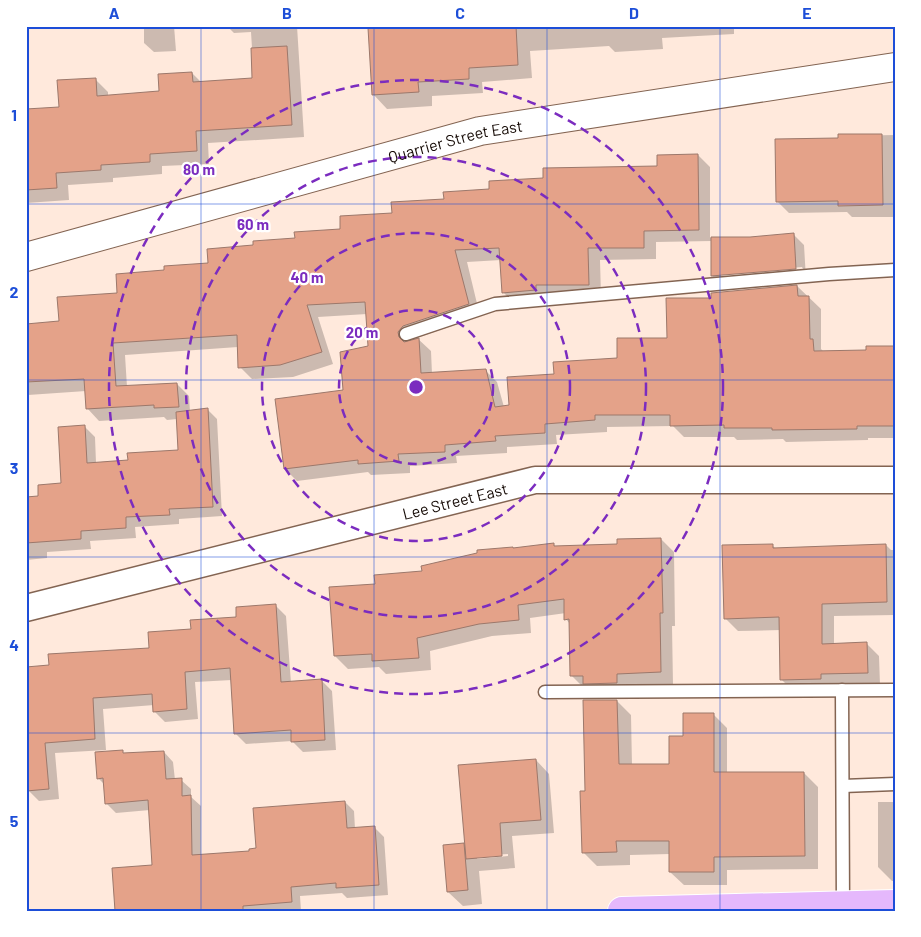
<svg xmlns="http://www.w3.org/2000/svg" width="921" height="937" viewBox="0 0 921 937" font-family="Barlow,sans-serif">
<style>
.shadow{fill:#0003;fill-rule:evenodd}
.building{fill:#e4a289;stroke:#9c786b}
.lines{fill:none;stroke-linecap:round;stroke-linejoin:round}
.service-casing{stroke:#836452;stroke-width:15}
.minor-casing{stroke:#836452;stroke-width:29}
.secondary-casing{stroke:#836452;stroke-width:30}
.primary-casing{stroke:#fff;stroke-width:30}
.service{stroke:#fff;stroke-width:12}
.minor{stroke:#fff;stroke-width:26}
.secondary{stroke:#fff;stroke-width:28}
.primary{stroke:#e5b8fc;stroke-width:28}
.grid{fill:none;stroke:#1d4ed8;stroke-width:1;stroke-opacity:0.55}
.ring{fill:none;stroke:#7b2cbf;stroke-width:2.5;stroke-dasharray:9 6}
.labels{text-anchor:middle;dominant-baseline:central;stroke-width:4.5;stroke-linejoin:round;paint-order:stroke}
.street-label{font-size:16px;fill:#140904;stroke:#fff}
.centre{fill:#7b2cbf;stroke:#fff;stroke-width:2.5}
.ring-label{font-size:15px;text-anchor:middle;font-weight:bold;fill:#7b2cbf;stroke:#fff;stroke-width:4.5;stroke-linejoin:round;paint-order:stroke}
.neatline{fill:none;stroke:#1d4ed8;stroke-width:2}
.grid-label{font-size:16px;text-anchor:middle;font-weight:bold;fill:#1d4ed8}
</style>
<rect width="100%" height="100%" fill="#ffe9dc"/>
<!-- shadow -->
<g class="shadow">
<polygon points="144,26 174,26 176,51 154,52 144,43"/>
<polygon points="227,26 297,26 304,137 208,143 209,164 162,166 162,174 113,178 113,182 68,185 69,200 26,203 26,111 60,108 95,79 108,92 108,96 161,93 192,73 202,83 254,80 251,32 234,33"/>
<polygon points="412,26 734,26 734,34 662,38 663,49 615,52 609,46 530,51 532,78 482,82 483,93 432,96 432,106 387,109 373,94"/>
<polygon points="895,135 895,217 852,217 847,212 789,213 777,201 839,139 839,136"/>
<path d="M698 155 710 167V238H750L794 235 804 245 806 279 723 286 712 276V241L656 242V259L600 260 601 296 515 304 503 292 501 260 467 262 480 316 417 338 431 351 432 374 485 370 497 382 504 407 511 406 555 375 618 359 668 339 712 299 797 286 821 309V349L824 352 867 351 895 347V438H868V440L786 442 783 439 737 440 734 437H684L673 426 607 427V432L556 435 557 444 507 447V453L456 456 457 463 410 466V473L371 475 368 472 297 481 285 469 344 391 369 347 367 314 318 317 333 364 293 377 252 379 240 367 238 347 125 355 127 387 177 384 189 396 190 412 207 409 217 419 222 516 179 519V524L135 527 136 538 90 541 91 549 47 552V558L26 560V498L40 497 62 484 85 427 95 437 96 463 129 461 179 451 177 419 167 420 164 417 99 421 87 408 86 391 28 395 26 393V325L60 323 166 271 210 264 255 246 342 231 393 214 445 200 544 179 658 167ZM802 267 803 269 721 277V274Z"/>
<polygon points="661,539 674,552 675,626 672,626 673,685 585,689 572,676 570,624 566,619 566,613 530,618 531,633 492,636 430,651 431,670 386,674 379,667 348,669 335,656 376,585 514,549 553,544 556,547 618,545"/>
<polygon points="772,545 776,549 886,545 891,550 895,550 895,615 834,616 834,644 866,643 879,656 880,685 794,692 781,679 781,630 738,631 725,618"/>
<polygon points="275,605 286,616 291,683 321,680 332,691 336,750 303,752 292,741 246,744 235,733 232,680 195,682 198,719 165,722 154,711 154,705 103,709 106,750 55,753 59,799 39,801 28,790 50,667 150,649 192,630"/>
<polygon points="617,701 631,715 632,765 670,765 684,737 713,714 727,728 727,773 804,773 818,787 818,869 727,870 727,885 684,885 670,872 670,854 630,855 630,865 597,866 583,852 586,792"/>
<polygon points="122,752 125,755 164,752 173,762 175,780 181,780 191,789 191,797 201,806 201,856 250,852 257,849 345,802 354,811 355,829 374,827 384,837 388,895 347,898 342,893 300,896 301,911 116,911 154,866 150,810 116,813 106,803 105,785 98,778"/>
<path d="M536 760 549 774 554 833 512 836 515 868 479 871 482 904 463 906 448 892 464 844 466 847ZM508 854V856L477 859V856Z"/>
<polygon points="878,802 895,802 895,881 892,881 878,867"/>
</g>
<!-- building -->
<g class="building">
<polygon points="393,26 516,26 518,65 469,68 469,79 418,82 419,92 372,95 368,28"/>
<polygon points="287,46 292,125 196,131 197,151 150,154 150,162 101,165 101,170 56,173 57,188 26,190 26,109 59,107 57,80 96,78 97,96 159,91 158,74 192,72 193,82 252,78 251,48"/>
<polygon points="838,134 882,134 883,205 838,206 838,201 776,202 775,139 838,138"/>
<polygon points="698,154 699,230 644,231 644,248 588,248 589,285 536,285 536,290 502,293 499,248 455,250 469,304 403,326 398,332 399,337 404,342 419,338 421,373 486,369 495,407 509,405 507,377 554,374 553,362 617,358 617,338 667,338 666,298 711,298 711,293 797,285 798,296 809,296 810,339 813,339 814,351 866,350 866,346 895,346 895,426 857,426 857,429 772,430 772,428 724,428 724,425 670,426 670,415 595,415 595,420 545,424 545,433 495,436 496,441 445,445 445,452 398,454 399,461 358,464 358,460 284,469 275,399 343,390 340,352 368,346 365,302 307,305 322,352 280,365 238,368 237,335 113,343 116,386 177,383 179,407 154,408 154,405 86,409 84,379 26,382 26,324 59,321 57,297 117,293 116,274 164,270 164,266 208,263 207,249 253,245 253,241 295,238 294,232 340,229 340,216 392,213 391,202 444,199 443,192 489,189 489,181 543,178 543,168 657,166 657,155"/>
<polygon points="794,233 796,269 711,276 711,237 750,237"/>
<polygon points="208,408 213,507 169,509 170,515 126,517 126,528 81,531 81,539 26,543 26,497 38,496 38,485 61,483 58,427 85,425 87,463 128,460 127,453 178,450 176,412"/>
<polygon points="661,538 663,613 660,613 661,672 617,674 617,683 583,684 583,676 570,676 569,619 564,620 564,599 518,605 519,620 479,624 417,638 419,658 372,661 372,654 334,656 329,587 375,584 374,575 422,571 421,566 477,553 477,550 513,547 513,548 554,543 554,546 617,544 617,539"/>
<polygon points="773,544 773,548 886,544 887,602 822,604 822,644 867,642 868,673 821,674 821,679 780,680 779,617 724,619 722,545"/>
<polygon points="276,604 281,682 322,679 325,740 291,742 291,730 234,734 230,668 185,672 187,709 153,712 152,694 93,698 95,739 45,743 49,789 26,791 26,667 49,665 48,654 149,648 148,632 191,629 190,620 236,617 236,607"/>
<polygon points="583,700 617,700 619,764 669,764 669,736 683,736 683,713 714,713 714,772 804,772 805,856 714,857 714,872 669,872 669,841 616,841 617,852 582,853 580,791 585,791"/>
<polygon points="123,750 123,753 164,751 166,779 182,778 182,796 191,795 192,855 249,851 249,849 256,848 253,808 345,801 347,828 375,826 379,885 336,888 336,883 291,887 292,902 243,906 243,911 115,911 112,868 152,865 148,800 105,804 103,778 97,779 95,752"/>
<polygon points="536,759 541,820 500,823 502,856 466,859 458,765"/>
<polygon points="464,843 468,890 447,892 443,845"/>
</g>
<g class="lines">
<defs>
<g id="service">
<polyline points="406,334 495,304 829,274 895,270"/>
<polyline points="842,690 843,906"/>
<polyline points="545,692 895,690"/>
<polyline points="843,786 895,784"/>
</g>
<g id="minor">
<path id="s1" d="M26 608 535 480H895"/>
</g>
<g id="secondary">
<path id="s2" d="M26 257 480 131 895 67"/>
</g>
<polyline id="primary" points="622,911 895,904"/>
</defs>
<!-- service casing -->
<use href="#service" class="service-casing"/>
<!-- minor casing -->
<use href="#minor" class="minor-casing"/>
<!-- secondary casing -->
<use href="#secondary" class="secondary-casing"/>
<!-- primary casing -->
<use href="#primary" class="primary-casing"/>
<!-- service -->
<use href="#service" class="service"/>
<!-- minor -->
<use href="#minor" class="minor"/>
<!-- secondary -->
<use href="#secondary" class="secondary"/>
<!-- primary -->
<use href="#primary" class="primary"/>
</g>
<!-- grid -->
<path class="grid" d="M201 26V911M374 26V911M547 26V911M720 26V911M26 204H895M26 380H895M26 557H895M26 733H895"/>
<!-- distance rings -->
<g class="ring">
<circle cx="416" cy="387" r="77"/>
<circle cx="416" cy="387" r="154"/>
<circle cx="416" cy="387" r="230"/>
<circle cx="416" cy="387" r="307"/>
</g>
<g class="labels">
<!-- street labels -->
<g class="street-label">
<text stroke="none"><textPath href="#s2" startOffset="445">Quarrier Street East</textPath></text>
<text stroke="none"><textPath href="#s1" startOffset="442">Lee Street East</textPath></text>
</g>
</g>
<circle cx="416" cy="387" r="8" class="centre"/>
<g class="ring-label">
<text x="199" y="175">80 m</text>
<text x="253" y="230">60 m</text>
<text x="307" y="283">40 m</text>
<text x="362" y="338">20 m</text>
</g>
<!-- border -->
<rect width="921" height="937" fill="none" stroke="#ffffff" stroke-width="55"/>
<rect x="28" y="28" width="866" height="882" class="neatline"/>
<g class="grid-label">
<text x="114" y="19">A</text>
<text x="287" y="19">B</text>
<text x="460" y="19">C</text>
<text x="634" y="19">D</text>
<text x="807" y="19">E</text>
<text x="14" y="121">1</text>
<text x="14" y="298">2</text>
<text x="14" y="474">3</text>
<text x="14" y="651">4</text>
<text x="14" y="827">5</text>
</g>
</svg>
